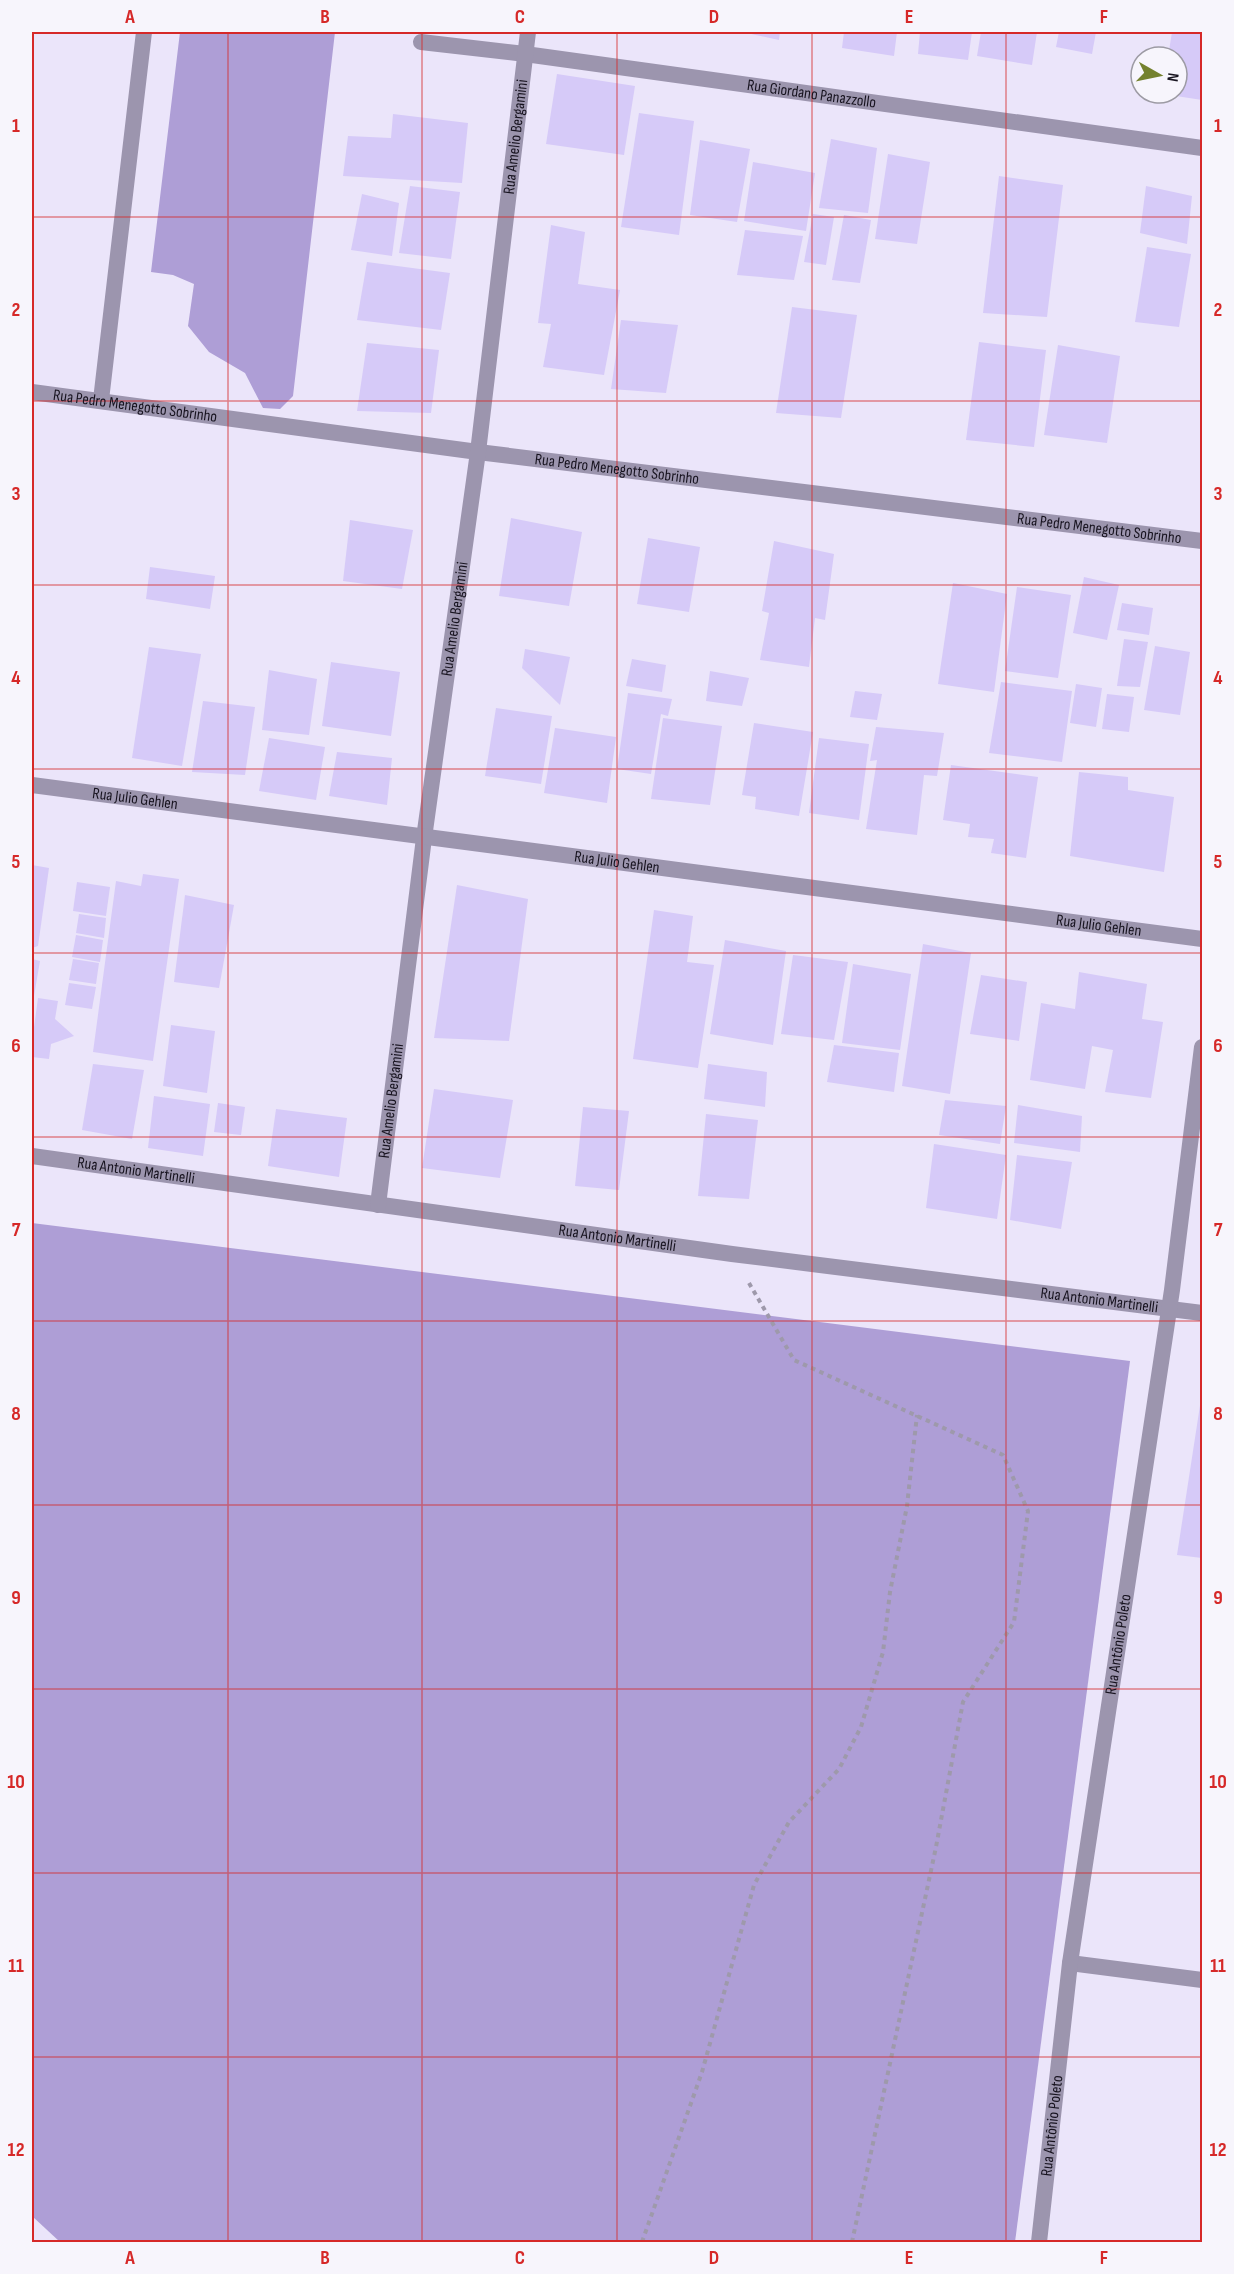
<svg xmlns="http://www.w3.org/2000/svg" width="1234" height="2274" viewBox="0 0 1234 2274" font-family="'Sofia Sans Condensed',sans-serif">
<style>
.forest{fill:#ae9ed6}
.building{fill:#d6caf8}
.lines{fill:none;stroke-linecap:round;stroke-linejoin:round}
.path{stroke:#9e99ab;stroke-width:4;stroke-dasharray:4.5 4.5;stroke-linecap:butt}
.minor{stroke:#9c95ae;stroke-width:16}
.tertiary{stroke:#9c95ae;stroke-width:16}
.grid{fill:none;stroke:#d62828;stroke-width:1.5;stroke-opacity:0.55}
.labels{text-anchor:middle;dominant-baseline:central;stroke-width:5;stroke-linejoin:round;paint-order:stroke}
.street-label{font-size:16px;fill:#17131f;stroke:#f7f5fc}
.neatline{fill:none;stroke:#d62828;stroke-width:2}
.grid-label{font-size:20px;text-anchor:middle;font-weight:bold;fill:#d62828}
</style>
<rect width="100%" height="100%" fill="#ebe5fa"/>
<!-- forest -->
<g class="forest">
<polygon points="180,32 335,32 293,396 280,409 263,408 245,373 209,352 188,326 194,284 173,275 151,272"/>
<polygon points="32,1223 1130,1361 1015,2242 60,2242 32,2216"/>
</g>
<!-- building -->
<g class="building">
<polygon points="742,32 780,32 779,40"/>
<polygon points="844,32 897,32 894,56 842,48"/>
<polygon points="920,32 972,32 968,60 918,54"/>
<polygon points="981,32 1037,32 1032,65 977,56"/>
<polygon points="1059,32 1096,32 1092,54 1056,47"/>
<polygon points="1172,32 1202,32 1202,100 1163,94 1177,93 1177,57 1168,57"/>
<polygon points="557,74 635,86 624,155 546,144"/>
<polygon points="639,113 694,121 679,235 621,227"/>
<polygon points="393,114 468,123 462,183 343,176 348,136 391,138"/>
<polygon points="831,139 877,148 868,213 819,208"/>
<polygon points="700,140 750,149 737,222 690,215"/>
<polygon points="888,154 930,162 917,244 875,239"/>
<polygon points="753,162 815,173 806,231 744,221"/>
<polygon points="999,176 1063,185 1047,317 983,313"/>
<polygon points="410,186 460,192 451,259 399,253"/>
<polygon points="1146,186 1192,196 1187,244 1140,233"/>
<polygon points="362,194 399,203 392,256 351,250"/>
<polygon points="813,214 834,217 826,265 804,262"/>
<polygon points="844,215 871,220 860,283 832,280"/>
<polygon points="551,225 585,232 578,284 620,290 604,375 543,367 551,324 538,323"/>
<polygon points="745,230 803,236 794,280 737,275"/>
<polygon points="1147,247 1191,254 1179,327 1135,322"/>
<polygon points="367,262 450,273 441,330 357,320"/>
<polygon points="792,307 857,315 841,418 776,413"/>
<polygon points="621,320 678,325 666,393 611,389"/>
<polygon points="979,342 1046,350 1034,447 966,440"/>
<polygon points="367,343 439,350 431,413 357,411"/>
<polygon points="1058,345 1120,356 1107,443 1044,435"/>
<polygon points="511,518 582,532 569,606 499,596"/>
<polygon points="350,520 413,530 402,589 343,581"/>
<polygon points="648,538 700,547 689,612 637,604"/>
<polygon points="774,541 834,554 825,620 815,618 809,667 760,660 769,613 762,611"/>
<polygon points="150,567 215,576 210,609 146,599"/>
<polygon points="1084,577 1119,585 1107,640 1073,633"/>
<polygon points="953,583 1007,594 994,692 938,684"/>
<polygon points="1017,587 1071,595 1058,678 1005,671"/>
<polygon points="1122,603 1153,608 1149,635 1117,630"/>
<polygon points="1124,639 1148,642 1140,687 1117,686"/>
<polygon points="1155,646 1190,652 1180,715 1144,710"/>
<polygon points="149,647 201,654 182,766 132,758"/>
<polygon points="525,649 570,657 560,705 522,668"/>
<polygon points="632,659 666,665 662,692 626,686"/>
<polygon points="331,662 400,672 391,736 322,726"/>
<polygon points="269,670 317,679 309,735 262,730"/>
<polygon points="710,671 749,678 742,706 706,701"/>
<polygon points="1001,682 1072,691 1062,762 989,753"/>
<polygon points="1076,684 1102,688 1096,727 1070,723"/>
<polygon points="855,691 882,694 877,720 850,717"/>
<polygon points="628,693 672,699 668,716 661,714 651,774 617,769"/>
<polygon points="1107,694 1134,697 1129,732 1102,729"/>
<polygon points="203,701 255,707 245,775 192,772"/>
<polygon points="496,708 552,716 541,784 485,776"/>
<polygon points="663,718 722,726 710,805 651,799"/>
<polygon points="754,723 813,732 799,816 755,809 756,797 742,795"/>
<polygon points="876,727 944,733 937,776 924,775 917,835 866,829 877,760 870,761"/>
<polygon points="555,728 616,737 607,803 544,793"/>
<polygon points="269,738 325,747 316,800 259,791"/>
<polygon points="819,738 869,744 859,820 809,813"/>
<polygon points="337,752 392,758 387,805 329,796"/>
<polygon points="951,765 1038,777 1026,858 991,853 994,839 968,837 970,824 943,820"/>
<polygon points="1079,772 1128,777 1128,790 1174,797 1164,872 1070,856"/>
<polygon points="32,865 49,868 38,946 32,948"/>
<polygon points="143,874 179,879 153,1061 93,1052 116,881 141,886"/>
<polygon points="77,882 110,887 106,916 73,911"/>
<polygon points="457,885 528,899 509,1041 434,1038"/>
<polygon points="185,895 234,905 219,988 174,982"/>
<polygon points="654,910 693,916 687,962 714,965 698,1068 633,1059"/>
<polygon points="79,914 106,918 104,938 76,933"/>
<polygon points="76,935 103,940 100,962 72,957"/>
<polygon points="725,940 786,951 773,1045 710,1034"/>
<polygon points="923,944 971,953 950,1094 902,1086"/>
<polygon points="793,955 848,962 834,1040 781,1034"/>
<polygon points="32,959 40,961 34,996 32,995"/>
<polygon points="73,959 99,963 96,984 69,980"/>
<polygon points="853,964 911,974 900,1050 842,1043"/>
<polygon points="1079,972 1147,984 1142,1019 1163,1022 1151,1098 1105,1092 1113,1050 1092,1046 1085,1089 1030,1080 1041,1003 1075,1009"/>
<polygon points="981,975 1027,982 1019,1041 970,1034"/>
<polygon points="69,983 96,987 92,1009 65,1005"/>
<polygon points="38,998 58,1001 55,1019 74,1036 51,1044 49,1059 32,1057 32,1042"/>
<polygon points="171,1025 215,1031 207,1093 163,1086"/>
<polygon points="834,1045 899,1053 894,1092 827,1082"/>
<polygon points="93,1064 144,1070 132,1139 82,1130"/>
<polygon points="708,1064 767,1072 765,1107 704,1099"/>
<polygon points="434,1089 513,1100 500,1178 422,1168"/>
<polygon points="154,1096 210,1104 203,1156 148,1148"/>
<polygon points="945,1100 1006,1106 1000,1144 939,1135"/>
<polygon points="218,1103 245,1107 241,1135 214,1132"/>
<polygon points="1018,1105 1082,1116 1080,1152 1014,1143"/>
<polygon points="583,1107 629,1111 619,1190 575,1186"/>
<polygon points="276,1109 347,1118 339,1177 268,1166"/>
<polygon points="706,1114 758,1120 749,1199 698,1196"/>
<polygon points="934,1144 1006,1155 997,1219 926,1208"/>
<polygon points="1017,1155 1072,1162 1061,1229 1010,1220"/>
<polygon points="1201,1399 1202,1399 1202,1558 1177,1555"/>
</g>
<g class="lines">
<!-- path -->
<g class="path">
<polyline points="749,1283 794,1360 1003,1455 1028,1511 1014,1622 963,1702 936,1847 852,2242"/>
<polyline points="642,2242 702,2072 754,1885 789,1822 839,1769 861,1727 883,1652 890,1592 907,1506 917,1415"/>
</g>
<!-- minor -->
<g class="minor">
<path id="s1" d="M421 42 525 54 1202 148"/>
<path id="s2" d="M32 392 478 452 1202 541"/>
<polyline points="101,400 144,32"/>
<path id="s3" d="M32 1156 732 1254 1202 1313"/>
<path id="s4" d="M378 1205 424 838 478 452 528 32"/>
<polyline points="1070,1963 1202,1980"/>
<path id="s5" d="M1039 2242 1070 1963 1172 1290 1202 1047"/>
</g>
<!-- tertiary -->
<path class="tertiary" id="s6" d="M32 785 1202 939"/>
</g>
<!-- grid -->
<path class="grid" d="M228 32V2242M422 32V2242M617 32V2242M812 32V2242M1006 32V2242M32 217H1202M32 401H1202M32 585H1202M32 769H1202M32 953H1202M32 1137H1202M32 1321H1202M32 1505H1202M32 1689H1202M32 1873H1202M32 2057H1202"/>
<g class="labels">
<!-- street labels -->
<g class="street-label">
<text stroke="none"><textPath href="#s1" startOffset="394">Rua Giordano Panazzollo</textPath></text>
<text stroke="none"><textPath href="#s4" startOffset="1077">Rua Amelio Bergamini</textPath></text>
<text stroke="none"><textPath href="#s2" startOffset="104">Rua Pedro Menegotto Sobrinho</textPath></text>
<text stroke="none"><textPath href="#s2" startOffset="590">Rua Pedro Menegotto Sobrinho</textPath></text>
<text stroke="none"><textPath href="#s2" startOffset="1076">Rua Pedro Menegotto Sobrinho</textPath></text>
<text stroke="none"><textPath href="#s4" startOffset="591">Rua Amelio Bergamini</textPath></text>
<text stroke="none"><textPath href="#s6" startOffset="104">Rua Julio Gehlen</textPath></text>
<text stroke="none"><textPath href="#s6" startOffset="590">Rua Julio Gehlen</textPath></text>
<text stroke="none"><textPath href="#s6" startOffset="1076">Rua Julio Gehlen</textPath></text>
<text stroke="none"><textPath href="#s4" startOffset="105">Rua Amelio Bergamini</textPath></text>
<text stroke="none"><textPath href="#s3" startOffset="105">Rua Antonio Martinelli</textPath></text>
<text stroke="none"><textPath href="#s3" startOffset="591">Rua Antonio Martinelli</textPath></text>
<text stroke="none"><textPath href="#s3" startOffset="1077">Rua Antonio Martinelli</textPath></text>
<text stroke="none"><textPath href="#s5" startOffset="603">Rua Antônio Poleto</textPath></text>
<text stroke="none"><textPath href="#s5" startOffset="117">Rua Antônio Poleto</textPath></text>
</g>
</g>
<!-- border -->
<rect width="1234" height="2274" fill="none" stroke="#f7f5fc" stroke-width="66"/>
<!-- north arrow -->
<g transform="translate(1159 75) rotate(99)"><circle r="28" fill="#f7f5fc" stroke="#9d9ba4" stroke-width="1.5"/>
<path d="M0-4.5L10 22L0 15L-10 22Z" fill="#74812e"/>
<text y="-9" font-size="16" font-weight="bold" text-anchor="middle" fill="#17131f">N</text>
</g>
<rect x="33" y="33" width="1168" height="2208" class="neatline"/>
<g class="grid-label">
<text x="130" y="23">A</text>
<text x="325" y="23">B</text>
<text x="520" y="23">C</text>
<text x="714" y="23">D</text>
<text x="909" y="23">E</text>
<text x="1104" y="23">F</text>
<text x="16" y="132">1</text>
<text x="1218" y="132">1</text>
<text x="16" y="316">2</text>
<text x="1218" y="316">2</text>
<text x="16" y="500">3</text>
<text x="1218" y="500">3</text>
<text x="16" y="684">4</text>
<text x="1218" y="684">4</text>
<text x="16" y="868">5</text>
<text x="1218" y="868">5</text>
<text x="16" y="1052">6</text>
<text x="1218" y="1052">6</text>
<text x="16" y="1236">7</text>
<text x="1218" y="1236">7</text>
<text x="16" y="1420">8</text>
<text x="1218" y="1420">8</text>
<text x="16" y="1604">9</text>
<text x="1218" y="1604">9</text>
<text x="16" y="1788">10</text>
<text x="1218" y="1788">10</text>
<text x="16" y="1972">11</text>
<text x="1218" y="1972">11</text>
<text x="16" y="2156">12</text>
<text x="1218" y="2156">12</text>
<text x="130" y="2264">A</text>
<text x="325" y="2264">B</text>
<text x="520" y="2264">C</text>
<text x="714" y="2264">D</text>
<text x="909" y="2264">E</text>
<text x="1104" y="2264">F</text>
</g>
</svg>
